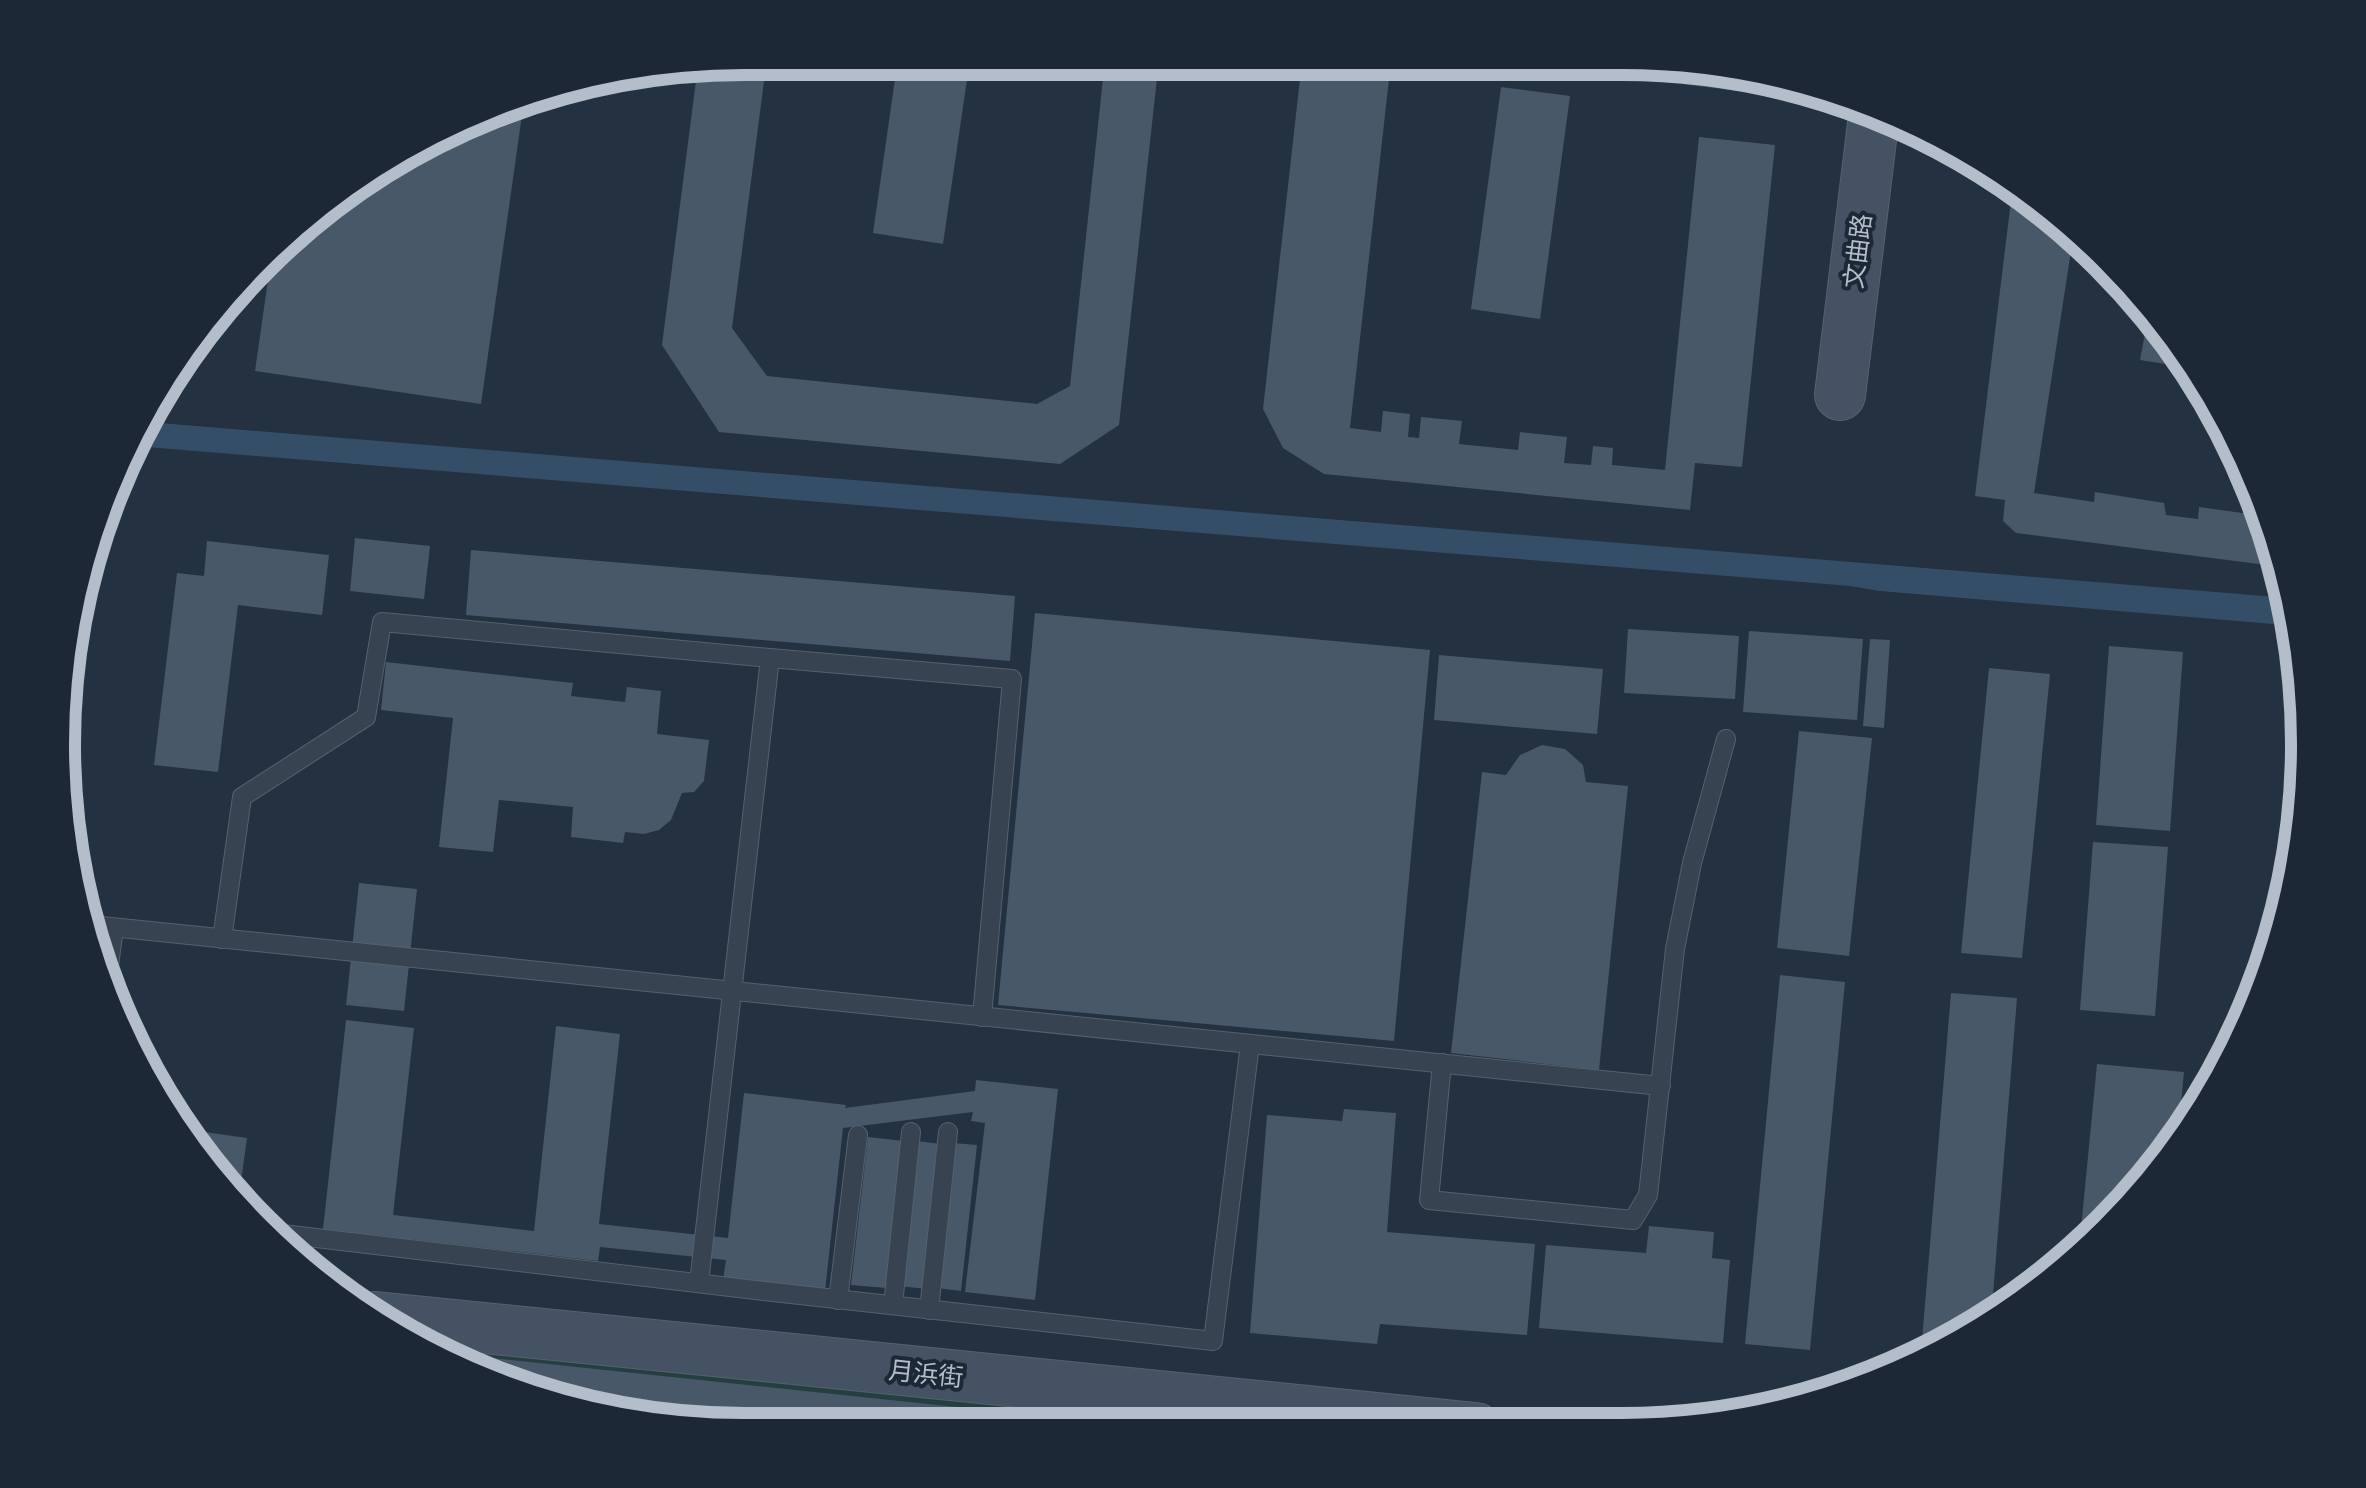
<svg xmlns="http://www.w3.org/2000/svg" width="2366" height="1488" viewBox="0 0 2366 1488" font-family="Manrope,'Noto Sans SC',sans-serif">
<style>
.green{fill:#253f41}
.water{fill:#354e68}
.building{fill:#495869}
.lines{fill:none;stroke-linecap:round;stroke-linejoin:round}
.lane-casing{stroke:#55616d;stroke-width:20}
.secondary-casing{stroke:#55616d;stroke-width:52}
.lane{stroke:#374350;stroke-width:18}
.secondary{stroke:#455263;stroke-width:50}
.labels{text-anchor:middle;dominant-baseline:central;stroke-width:8;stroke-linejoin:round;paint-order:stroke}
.street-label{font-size:25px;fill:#b3beca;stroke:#1c2835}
.rim{fill:none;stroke:#b3beca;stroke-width:12}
</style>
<rect width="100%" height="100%" fill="#233140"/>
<!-- green -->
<polygon class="green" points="418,1342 1239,1427 655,1425 481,1378"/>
<!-- water -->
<polygon class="water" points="148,422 2289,598 2296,626 1880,591 1850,586 135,446"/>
<!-- building -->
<g class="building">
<polygon points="744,58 767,58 732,328 767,376 1037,404 1070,386 1105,60 1159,60 1119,425 1060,464 719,432 662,345 698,65"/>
<polygon points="898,58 970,59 943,244 873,233"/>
<polygon points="1302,61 1391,61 1350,428 1381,432 1383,411 1410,414 1408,437 1419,438 1421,417 1462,421 1459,444 1518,450 1520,432 1567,437 1564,463 1591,465 1593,446 1613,448 1612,465 1665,470 1699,137 1775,145 1742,467 1695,463 1690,510 1324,474 1283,448 1263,409"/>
<polygon points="1684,63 1711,63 1773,80 1771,95 1682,84"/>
<polygon points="1501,87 1570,96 1540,319 1471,309"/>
<polygon points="525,94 481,404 255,371 271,259 362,174"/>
<polygon points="2013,184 2040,200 2074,231 2034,493 2094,502 2095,492 2164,503 2166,515 2198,519 2199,507 2264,516 2265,507 2272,524 2282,567 2016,533 2003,521 2005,500 1975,496"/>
<polygon points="2150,307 2188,360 2180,359 2172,365 2140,360"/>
<polygon points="355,538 430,546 424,599 350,591"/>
<polygon points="207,541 329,555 322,615 238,605 218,772 154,765 177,573 204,576"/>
<polygon points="471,550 1015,596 1010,661 466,615"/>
<polygon points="1035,613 1430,650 1394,1041 998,1005"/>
<polygon points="1628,629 1739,636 1735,699 1624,693"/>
<polygon points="1749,631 1863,639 1857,720 1743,712"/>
<polygon points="1870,639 1890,640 1884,728 1863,726"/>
<polygon points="2109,646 2183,652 2170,831 2096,825"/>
<polygon points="1439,655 1603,669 1597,734 1434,720"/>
<polygon points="386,662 573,683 571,696 625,702 627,687 661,691 657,734 709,740 704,781 694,792 682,793 671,820 659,830 644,834 625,832 623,843 571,837 573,807 499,800 493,852 439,847 453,718 381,710"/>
<polygon points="1989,668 2050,674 2022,958 1961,953"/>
<polygon points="2300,668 2303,669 2307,789 2298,846 2287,846"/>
<polygon points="1799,731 1872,738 1849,956 1777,948"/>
<polygon points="1542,745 1565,749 1583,765 1586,782 1628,786 1599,1070 1451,1053 1482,772 1506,775 1520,755"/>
<polygon points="2093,842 2168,847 2155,1016 2080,1010"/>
<polygon points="2286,863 2295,863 2282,930 2281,930"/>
<polygon points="359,883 417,889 404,1011 346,1005"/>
<polygon points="1780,975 1845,982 1810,1350 1745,1344"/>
<polygon points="1951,993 2017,998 1991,1319 1937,1353 1921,1352"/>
<polygon points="346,1020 414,1028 393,1215 534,1231 556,1026 620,1034 599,1224 728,1238 744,1093 846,1105 845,1108 975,1091 976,1080 1058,1089 1035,1300 965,1292 985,1123 971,1121 973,1112 843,1128 825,1291 723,1280 726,1260 600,1247 598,1261 323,1229"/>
<polygon points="2097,1064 2184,1072 2177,1146 2166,1162 2079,1249"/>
<polygon points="1344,1109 1396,1113 1387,1232 1535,1244 1527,1335 1380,1324 1377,1344 1250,1333 1267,1115 1342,1121"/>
<polygon points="176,1128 247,1138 239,1196"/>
<polygon points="868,1137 904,1141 887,1288 851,1285"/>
<polygon points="916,1141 942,1144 926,1289 900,1286"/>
<polygon points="953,1143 977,1145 961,1291 937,1288"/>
<polygon points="1649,1226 1714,1232 1712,1258 1730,1260 1723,1343 1539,1328 1546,1245 1646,1253"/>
<polygon points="435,1352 1117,1424 1117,1427 655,1425 481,1378"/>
</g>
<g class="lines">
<defs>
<g id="lane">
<polyline points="770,658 1012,679 982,1017"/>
<polyline points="82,924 1661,1086"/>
<polyline points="222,939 242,797 366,717 382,622 770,658 699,1283"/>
<polyline points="107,981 114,928"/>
<polyline points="1442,1063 1429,1200 1633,1220 1648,1195 1675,949 1692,863 1726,739"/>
<polyline points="274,1233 764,1291 1213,1341 1250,1044"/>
<polyline points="838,1300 858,1135"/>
<polyline points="893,1305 911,1132"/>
<polyline points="929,1310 948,1132"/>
</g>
<g id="secondary">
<polyline points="1840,395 1875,107"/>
<polyline points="376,1317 1476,1428"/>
</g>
</defs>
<!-- lane casing -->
<use href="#lane" class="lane-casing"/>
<!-- secondary casing -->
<use href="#secondary" class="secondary-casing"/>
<!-- lane -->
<use href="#lane" class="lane"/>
<!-- secondary -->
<use href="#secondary" class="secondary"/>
</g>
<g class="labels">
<!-- street labels -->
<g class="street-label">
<text transform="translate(1857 251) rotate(-83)">文曲路</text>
<text transform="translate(926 1373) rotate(6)">月浜街</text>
</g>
</g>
<!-- crop -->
<path d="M0 0H2366V1488H0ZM744 75H1622A669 669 0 0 1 2291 744V744A669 669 0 0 1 1622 1413H744A669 669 0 0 1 75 744V744A669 669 0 0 1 744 75Z" fill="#1c2835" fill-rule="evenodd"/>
<path class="rim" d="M744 75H1622A669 669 0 0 1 2291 744V744A669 669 0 0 1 1622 1413H744A669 669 0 0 1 75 744V744A669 669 0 0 1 744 75Z"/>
</svg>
